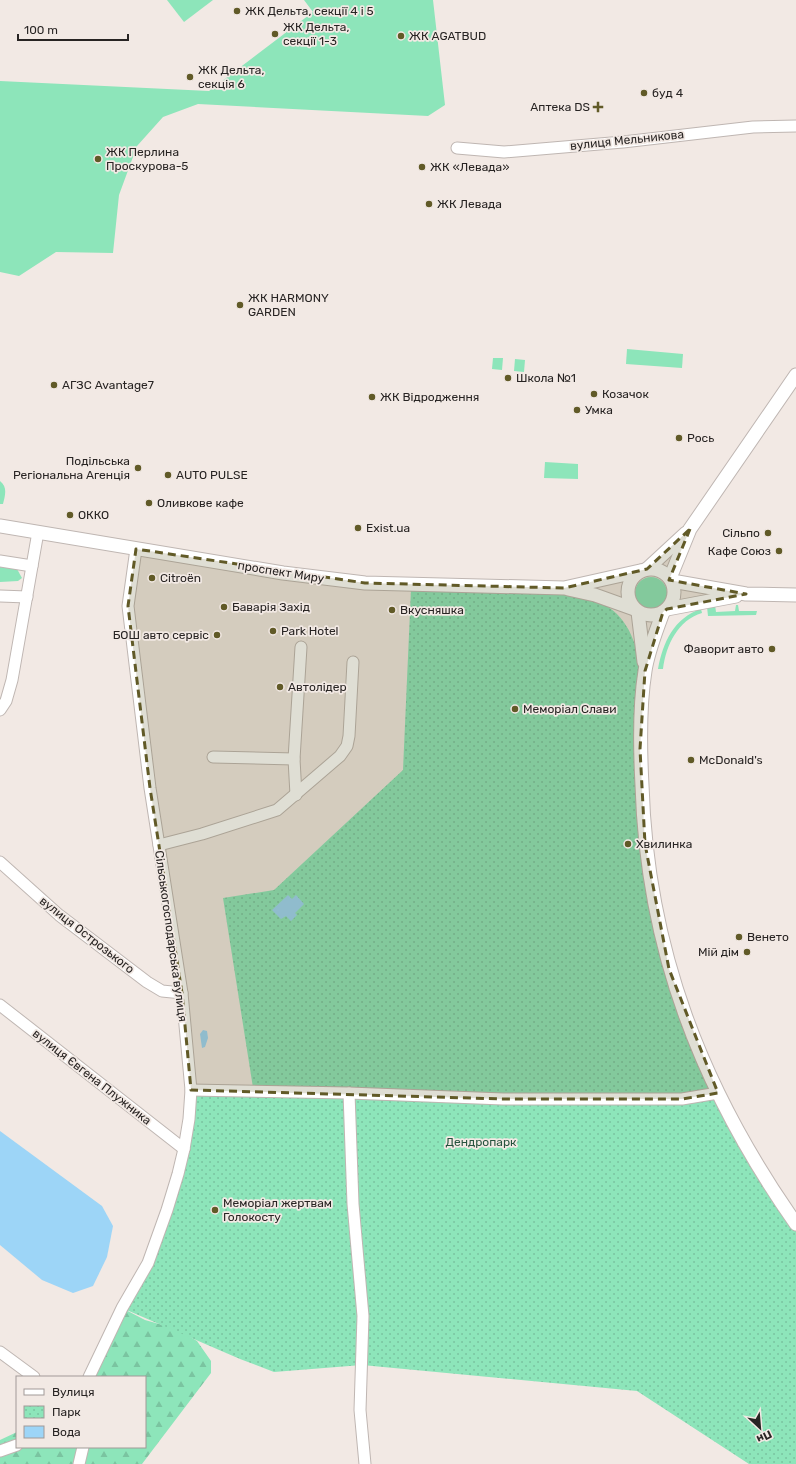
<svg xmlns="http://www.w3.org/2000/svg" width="796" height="1464" viewBox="0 0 796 1464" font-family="Rubik,sans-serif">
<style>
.grass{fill:#8de5ba}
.forest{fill:url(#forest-firs)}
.park{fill:url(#park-dots)}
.water{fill:#9dd5f7}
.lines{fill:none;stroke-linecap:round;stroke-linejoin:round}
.minor-casing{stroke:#bfb6b2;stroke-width:13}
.major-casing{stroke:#bfb6b2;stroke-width:15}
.minor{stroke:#fff;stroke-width:11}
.major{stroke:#fff;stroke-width:13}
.marked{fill:#615a27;fill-opacity:0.2;stroke:#615a27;stroke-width:3;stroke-dasharray:8 5;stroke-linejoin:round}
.poi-dot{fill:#615a27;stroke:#f2e9e4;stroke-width:1.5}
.labels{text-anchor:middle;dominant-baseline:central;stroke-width:3.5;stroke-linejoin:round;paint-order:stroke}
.poi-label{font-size:12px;fill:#282423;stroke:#f2e9e4;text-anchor:start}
.street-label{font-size:12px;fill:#282423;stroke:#f2e9e4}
.park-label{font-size:12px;fill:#26533e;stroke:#f2e9e4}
</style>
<defs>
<pattern id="forest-firs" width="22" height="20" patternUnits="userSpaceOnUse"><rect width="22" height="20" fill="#8de5ba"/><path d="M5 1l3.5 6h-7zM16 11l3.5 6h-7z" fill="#7ac4a0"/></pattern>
<pattern id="park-dots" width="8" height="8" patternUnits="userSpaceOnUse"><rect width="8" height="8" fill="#8de5ba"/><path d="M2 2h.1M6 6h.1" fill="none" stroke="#7ac4a0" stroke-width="1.8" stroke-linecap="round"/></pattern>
</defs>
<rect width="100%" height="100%" fill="#f2e9e4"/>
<!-- grass -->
<g class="grass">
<polygon points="167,0 213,0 184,22"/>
<polygon points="304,0 433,0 445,105 428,116 198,104 163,117 137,146 119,195 113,253 56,252 19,276 0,272 0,81 209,91 313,12"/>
<polygon points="627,349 683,354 682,368 626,364"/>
<polygon points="493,358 503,358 502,370 492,369"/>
<polygon points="515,359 525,360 524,372 514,371"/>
<polygon points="545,462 578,464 578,479 544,478"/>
<path d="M0 481C8 487 5 496 3 504H0Z"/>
<polygon points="0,567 17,569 22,578 18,581 0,582"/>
<circle cx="651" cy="593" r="16"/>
<polygon points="715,605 716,612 735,611 736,605 738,605 739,611 757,611 756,615 708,616 707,607"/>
<path d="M701 609 702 613C678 620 666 645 663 669H658C663 642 674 618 701 609Z"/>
</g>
<!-- forest -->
<polygon class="forest" points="122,1308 145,1320 177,1329 197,1341 211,1361 211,1373 142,1464 0,1464 0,1440 17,1432 17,1447 145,1447 145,1377 89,1377"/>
<!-- park -->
<path class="park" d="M411 589C444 589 478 590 511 590 579 591 631 591 641 672L639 810 678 1007 796 1230V1464H749L637 1391 362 1365 274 1372 240 1359 122 1308 151 1264 194 1093 254 1094 223 898 274 890 403 770Z"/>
<!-- water -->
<g class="water">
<polygon points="288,895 292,899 296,895 304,904 295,913 297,915 291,921 286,916 281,919 272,910"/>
<polygon points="203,1030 207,1031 208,1038 205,1047 202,1048 200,1034"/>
<polygon points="0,1131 102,1206 113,1226 107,1257 93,1286 73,1293 42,1280 0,1245"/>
</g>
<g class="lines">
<defs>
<g id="minor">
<polyline points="457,148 504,152 623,142 753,127 796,126"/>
<polyline points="0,561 32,566"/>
<polyline points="0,596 27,597"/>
<polyline points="0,710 6,701 12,680 38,532"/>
<polyline points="213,757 294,759"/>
<polyline points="296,795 294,759 301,647"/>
<polyline points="159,845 202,834 277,810 340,756 347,746 349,736 353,662"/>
<polyline points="0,862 59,915 147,982 162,991 182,993"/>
<polyline points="0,1005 184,1149"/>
<polyline points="191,1090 349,1093 503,1099 682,1099 718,1093"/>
<polyline points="349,1093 353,1204 363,1316 360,1410 365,1464"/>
<polyline points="0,1352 34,1377"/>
<polyline points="89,1377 122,1308 148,1263 167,1210 178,1174 184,1149 189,1119 191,1090 182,993 150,788 128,606 136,549"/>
<polyline points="0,1451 17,1445"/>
<polyline points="79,1464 83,1447"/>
</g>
<g id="major">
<polyline points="0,526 283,573 365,583 564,588 640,571"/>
<circle cx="651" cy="592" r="23"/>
<polyline points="647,569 686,533"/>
<polyline points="670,578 690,529 796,375"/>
<polyline points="672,581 746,594 796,595"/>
<polyline points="568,589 595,595 634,609"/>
<polyline points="667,609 736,596"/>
<polyline points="638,612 644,662"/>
<path d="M663 612C656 632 648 651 645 671 639 708 640 748 642 785 647 950 702 1090 796 1224"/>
</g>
</defs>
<!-- minor casing -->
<use href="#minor" class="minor-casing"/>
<!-- major casing -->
<use href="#major" class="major-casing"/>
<!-- minor -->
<use href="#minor" class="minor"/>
<!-- major -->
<use href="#major" class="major"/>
</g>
<!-- marked area -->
<path class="marked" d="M690 529 669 580 746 594 667 609 663 612 645 671 640 749 645 844 669 969 718 1093 682 1099H503L191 1090 182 993 150 788 128 606 136 549 365 583 564 588 647 569Z"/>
<!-- markers -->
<g class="poi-dot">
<circle cx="237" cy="11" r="4"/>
<circle cx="275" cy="34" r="4"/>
<circle cx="401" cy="36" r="4"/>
<circle cx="190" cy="77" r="4"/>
<circle cx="644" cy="93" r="4"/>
<path d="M596 101h4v4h4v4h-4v4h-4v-4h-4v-4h4z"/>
<circle cx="98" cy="159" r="4"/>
<circle cx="422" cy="167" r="4"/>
<circle cx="429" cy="204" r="4"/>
<circle cx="240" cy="305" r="4"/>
<circle cx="508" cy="378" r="4"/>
<circle cx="54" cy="385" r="4"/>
<circle cx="594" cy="394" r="4"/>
<circle cx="372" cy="397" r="4"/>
<circle cx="577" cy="410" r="4"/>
<circle cx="679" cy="438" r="4"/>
<circle cx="138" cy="468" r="4"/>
<circle cx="168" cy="475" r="4"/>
<circle cx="149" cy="503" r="4"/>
<circle cx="70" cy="515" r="4"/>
<circle cx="358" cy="528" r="4"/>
<circle cx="768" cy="533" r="4"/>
<circle cx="779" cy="551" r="4"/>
<circle cx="152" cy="578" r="4"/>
<circle cx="224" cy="607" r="4"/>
<circle cx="392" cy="610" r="4"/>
<circle cx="273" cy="631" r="4"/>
<circle cx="217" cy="635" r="4"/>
<circle cx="772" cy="649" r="4"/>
<circle cx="280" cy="687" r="4"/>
<circle cx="515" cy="709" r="4"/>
<circle cx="691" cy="760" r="4"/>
<circle cx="628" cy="844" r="4"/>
<circle cx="739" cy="937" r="4"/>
<circle cx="747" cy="952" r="4"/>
<circle cx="215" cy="1210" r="4"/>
</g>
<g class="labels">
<!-- poi labels -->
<g class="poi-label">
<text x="245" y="11">ЖК Дельта, секції 4 і 5</text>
<text x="283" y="27">ЖК Дельта,<tspan x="283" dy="14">секції 1-3</tspan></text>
<text x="409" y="36">ЖК AGATBUD</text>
<text x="198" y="70">ЖК Дельта,<tspan x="198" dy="14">секція 6</tspan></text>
<text x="652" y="93">буд 4</text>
<text x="590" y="107" text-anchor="end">Аптека DS</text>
<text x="106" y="152">ЖК Перлина<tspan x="106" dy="14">Проскурова-5</tspan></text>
<text x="430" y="167">ЖК «Левада»</text>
<text x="437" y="204">ЖК Левада</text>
<text x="248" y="298">ЖК HARMONY<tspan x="248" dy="14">GARDEN</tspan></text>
<text x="516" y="378">Школа №1</text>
<text x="62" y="385">АГЗС Avantage7</text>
<text x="602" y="394">Козачок</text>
<text x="380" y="397">ЖК Відродження</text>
<text x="585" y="410">Умка</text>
<text x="687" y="438">Рось</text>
<text x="130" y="461" text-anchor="end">Подільська<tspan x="130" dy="14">Регіональна Агенція</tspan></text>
<text x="176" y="475">AUTO PULSE</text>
<text x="157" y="503">Оливкове кафе</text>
<text x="78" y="515">ОККО</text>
<text x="366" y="528">Exist.ua</text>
<text x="760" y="533" text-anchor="end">Сільпо</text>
<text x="771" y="551" text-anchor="end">Кафе Союз</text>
<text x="160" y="578">Citroën</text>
<text x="232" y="607">Баварія Захід</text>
<text x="400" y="610">Вкусняшка</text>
<text x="281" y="631">Park Hotel</text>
<text x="209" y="635" text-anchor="end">БОШ авто сервіс</text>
<text x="764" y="649" text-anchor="end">Фаворит авто</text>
<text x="288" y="687">Автолідер</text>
<text x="523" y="709">Меморіал Слави</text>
<text x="699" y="760">McDonald's</text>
<text x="636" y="844">Хвилинка</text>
<text x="747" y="937">Венето</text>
<text x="739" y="952" text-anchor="end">Мій дім</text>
<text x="223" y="1203">Меморіал жертвам<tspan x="223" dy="14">Голокосту</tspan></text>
</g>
<!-- street labels -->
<g class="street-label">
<text transform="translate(627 140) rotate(-6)">вулиця Мельникова</text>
<text transform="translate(281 572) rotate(9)">проспект Миру</text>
<text transform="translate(87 935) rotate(38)">вулиця Острозького</text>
<text transform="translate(171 936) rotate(82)">Сільськогосподарська вулиця</text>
<text transform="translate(92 1077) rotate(38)">вулиця Євгена Плужника</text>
</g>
<!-- park labels -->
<g class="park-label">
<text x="481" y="1142">Дендропарк</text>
</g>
</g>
<!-- legend -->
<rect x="16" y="1376" width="130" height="72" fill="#f2e9e4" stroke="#a19a97"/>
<rect x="24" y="1389" width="20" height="6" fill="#ffffff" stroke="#a19a97"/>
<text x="52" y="1396" font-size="12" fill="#282423">Вулиця</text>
<rect x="24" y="1406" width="20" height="12" fill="url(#park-dots)" stroke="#a19a97"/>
<text x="52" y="1416" font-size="12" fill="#282423">Парк</text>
<rect x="24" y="1426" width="20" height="12" fill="#9dd5f7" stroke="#a19a97"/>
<text x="52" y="1436" font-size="12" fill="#282423">Вода</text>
<!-- north arrow -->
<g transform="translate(760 1428) rotate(154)" stroke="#f2e9e4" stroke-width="3" paint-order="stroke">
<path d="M0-3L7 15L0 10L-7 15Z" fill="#282423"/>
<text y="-6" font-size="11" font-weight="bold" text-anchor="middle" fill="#282423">Пн</text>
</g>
<!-- scale -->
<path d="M18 34v6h110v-6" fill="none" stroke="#282423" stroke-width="2"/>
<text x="24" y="34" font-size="12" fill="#282423" stroke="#f2e9e4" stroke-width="3" paint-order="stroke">100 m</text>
</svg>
